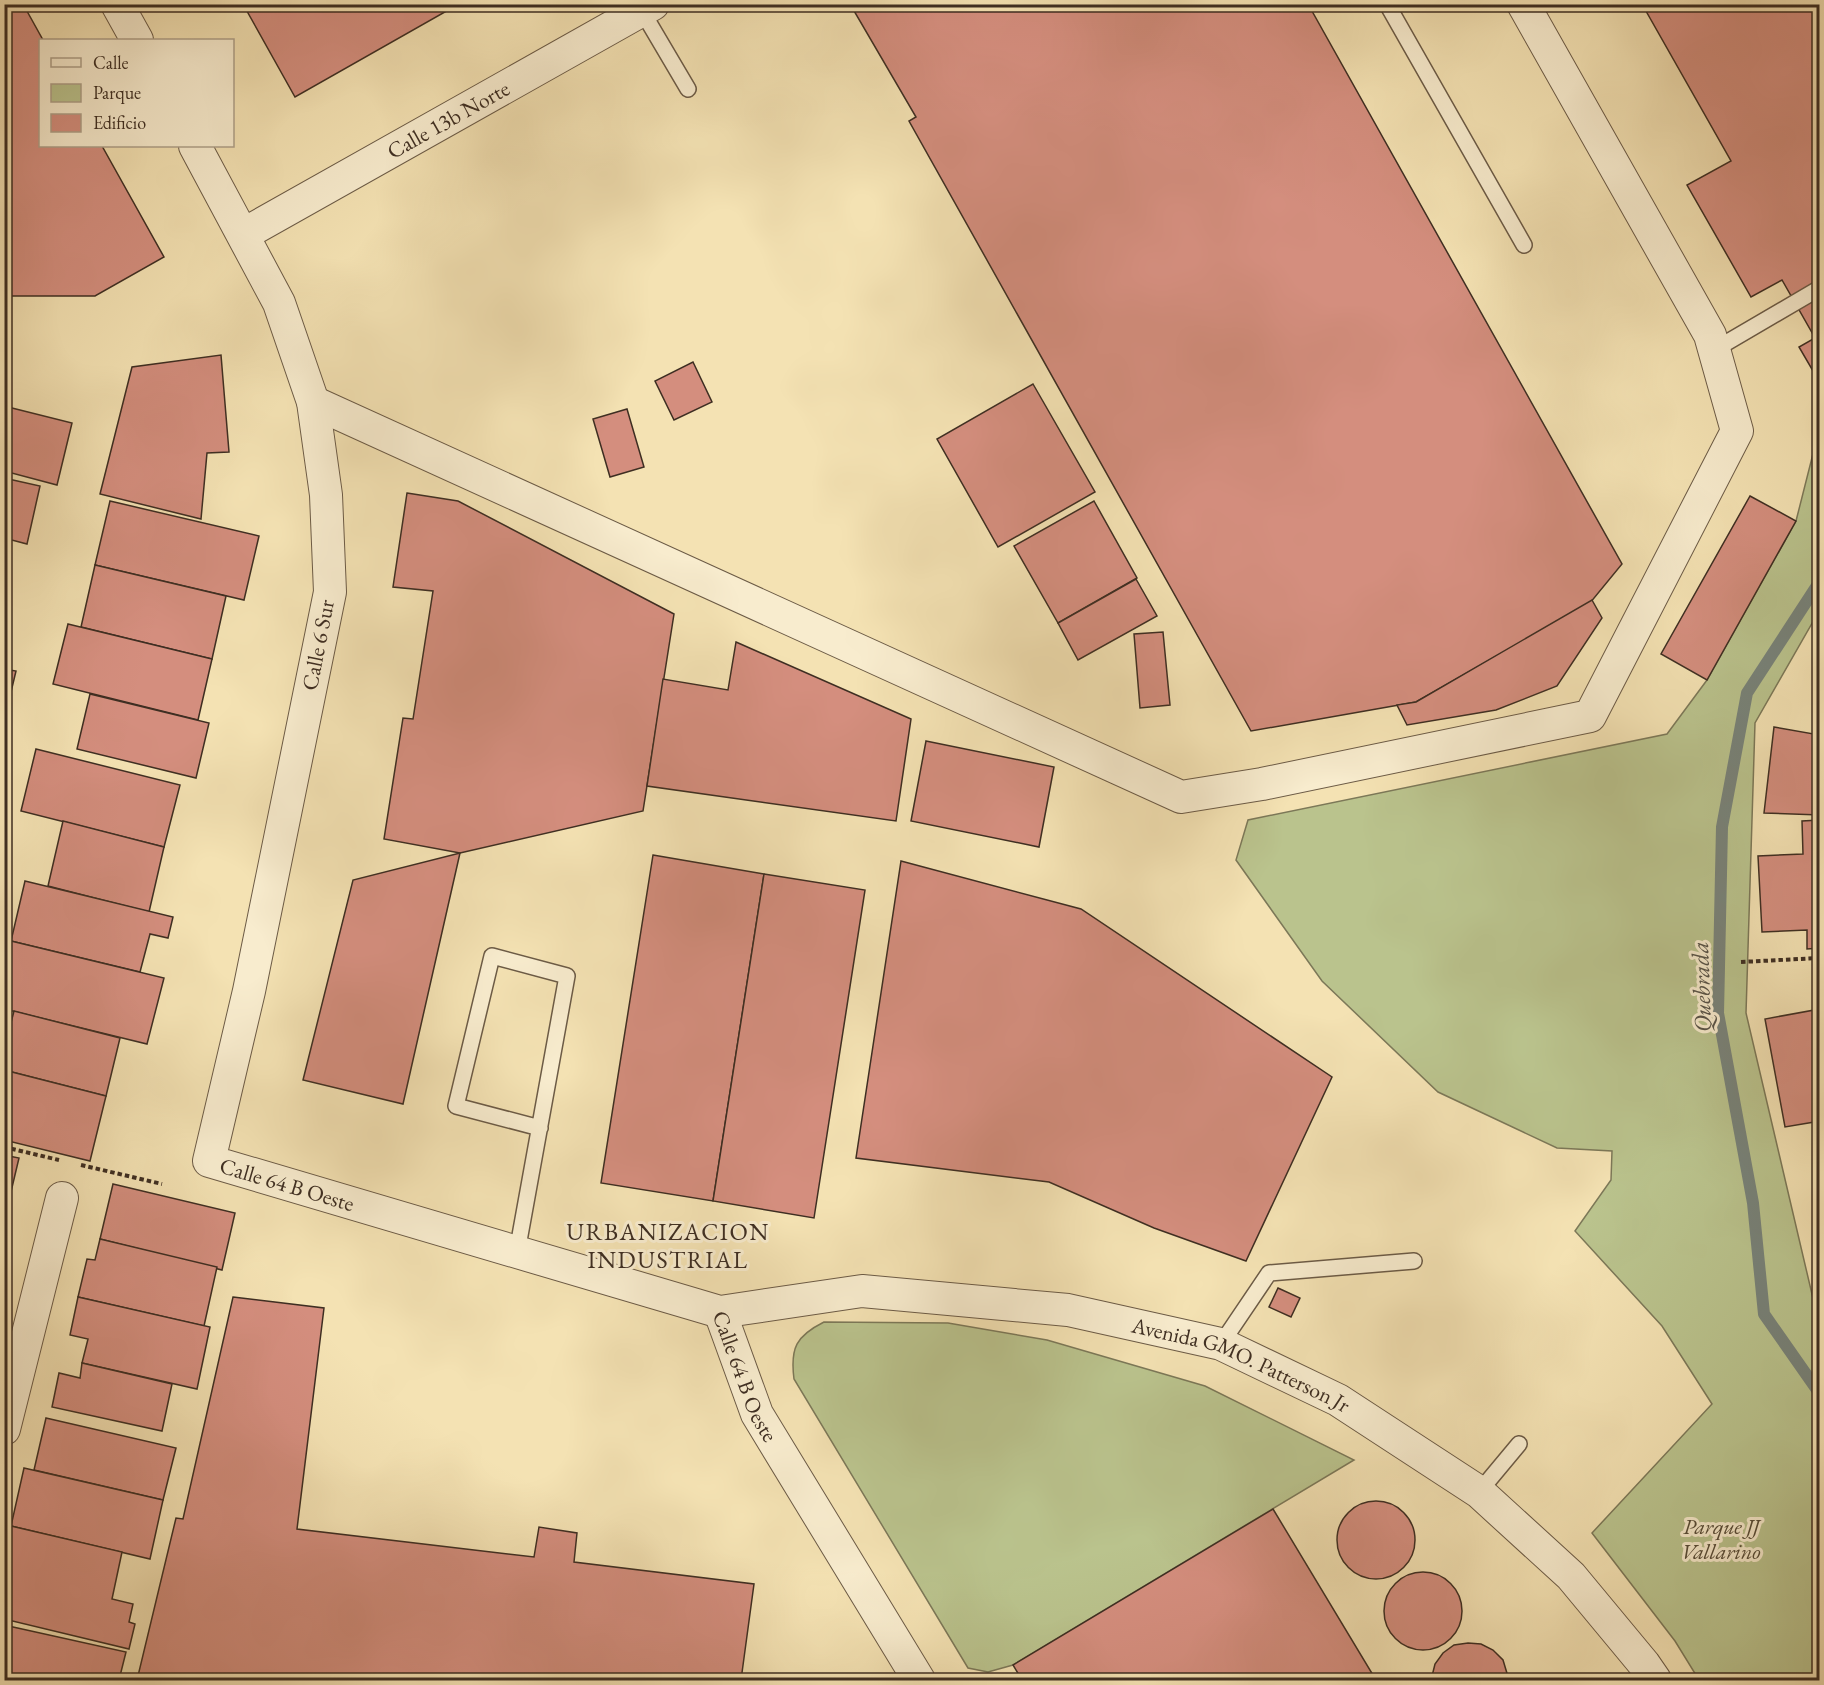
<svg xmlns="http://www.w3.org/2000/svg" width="1824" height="1685" viewBox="0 0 1824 1685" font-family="'EB Garamond',serif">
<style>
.green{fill:#bac38d;stroke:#7c7858;stroke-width:1.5}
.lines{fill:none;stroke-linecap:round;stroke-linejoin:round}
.stream{stroke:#78837a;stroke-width:12}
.building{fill:#d48e7e;stroke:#3e2e22;stroke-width:1.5}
.lane-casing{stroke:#6c5b46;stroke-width:18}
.street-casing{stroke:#6c5b46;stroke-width:34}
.path{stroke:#3e2e22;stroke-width:4;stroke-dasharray:4.5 3;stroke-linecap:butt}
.lane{stroke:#f8ecce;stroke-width:15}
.street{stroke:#f8ecce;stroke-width:32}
.labels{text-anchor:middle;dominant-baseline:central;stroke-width:6;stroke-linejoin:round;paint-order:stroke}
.street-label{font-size:22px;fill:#3e2e22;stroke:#f8ecce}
.park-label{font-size:22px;font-style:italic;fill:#574c37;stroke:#f8ecce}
.water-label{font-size:24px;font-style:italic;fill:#565247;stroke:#f8ecce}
.neighbourhood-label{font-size:24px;letter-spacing:1.5px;fill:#3e2e22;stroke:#f8ecce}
</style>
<rect width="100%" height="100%" fill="#f4e2b3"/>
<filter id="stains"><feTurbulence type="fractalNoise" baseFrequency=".00333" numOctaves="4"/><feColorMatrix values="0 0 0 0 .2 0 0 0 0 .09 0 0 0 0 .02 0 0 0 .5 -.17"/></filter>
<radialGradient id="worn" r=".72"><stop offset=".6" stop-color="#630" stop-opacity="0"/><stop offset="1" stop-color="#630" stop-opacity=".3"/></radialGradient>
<!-- green -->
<g class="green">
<polygon points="1819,430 1819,611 1755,723 1746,1013 1815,1307 1819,1315 1819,1680 1699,1680 1675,1641 1592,1533 1712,1404 1662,1326 1575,1231 1611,1180 1612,1151 1557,1148 1438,1092 1322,981 1236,860 1248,820 1667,734 1707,680 1796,521"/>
<path d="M824 1322 948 1323 1047 1340 1205 1386 1354 1460 1013 1665 988 1672 968 1668 794 1379C790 1348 796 1336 824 1322Z"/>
</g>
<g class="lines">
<!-- stream -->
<polyline class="stream" points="1820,581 1747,693 1722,827 1718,1013 1753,1203 1764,1314 1820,1394"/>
</g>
<!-- building -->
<g class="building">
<polygon points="4,4 23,4 43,40 40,40 40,146 102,146 164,257 95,296 4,296"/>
<polygon points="243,4 459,4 295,97"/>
<polygon points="850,4 1308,4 1622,564 1590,603 1416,702 1251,731 909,121 916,117"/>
<polygon points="1642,4 1820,4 1820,383 1799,347 1815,338 1782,280 1751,297 1687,185 1731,161"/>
<polygon points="221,355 229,452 207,453 201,519 100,494 132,367"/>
<polygon points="693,362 712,402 674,420 655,381"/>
<polygon points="1033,384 1095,492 998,547 937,439"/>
<polygon points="4,406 72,423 57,485 4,471"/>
<polygon points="627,409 644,467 610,477 593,419"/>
<polygon points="4,478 40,486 27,544 4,538"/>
<polygon points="407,493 458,501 674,614 643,811 460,853 384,839 403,718 413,719 433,591 393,587"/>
<polygon points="1750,496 1796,521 1707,680 1661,654"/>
<polygon points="110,501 259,536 244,600 95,565"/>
<polygon points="1094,501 1137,578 1058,623 1014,546"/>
<polygon points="4,543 10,544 4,568"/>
<polygon points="95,565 226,596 212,659 81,627"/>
<polygon points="1136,579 1157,616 1078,660 1058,623"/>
<polygon points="1592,600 1602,618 1557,686 1496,710 1407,725 1397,705 1416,702"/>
<polygon points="68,624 212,659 198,720 53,684"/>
<polygon points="1163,632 1170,705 1140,708 1134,634"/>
<polygon points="736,642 911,719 896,821 647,786 663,679 728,690"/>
<polygon points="4,669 16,671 4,721"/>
<polygon points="90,694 209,723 196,778 77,749"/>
<polygon points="1774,727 1819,735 1820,729 1820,815 1764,813"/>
<polygon points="926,741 1054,767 1039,847 911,821"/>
<polygon points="36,749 180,785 164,847 21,811"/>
<polygon points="1820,820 1820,948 1807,949 1807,930 1762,932 1758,856 1803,854 1802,821"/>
<polygon points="63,821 164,847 149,912 48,886"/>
<polygon points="460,853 403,1104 303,1080 353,880"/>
<polygon points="653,855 764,874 713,1201 601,1183"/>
<polygon points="901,861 1081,909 1332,1077 1246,1261 1154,1228 1049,1182 856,1158"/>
<polygon points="764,874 865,890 814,1218 713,1201"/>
<polygon points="25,881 173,917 168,938 150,934 140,972 11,941"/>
<polygon points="11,941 164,978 147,1044 4,1009 4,968"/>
<polygon points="1820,1009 1820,1121 1785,1127 1765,1019"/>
<polygon points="14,1011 120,1038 106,1096 4,1070 4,1050"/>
<polygon points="4,1070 106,1096 90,1161 4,1140"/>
<polygon points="4,1155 19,1158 5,1217 4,1217"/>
<polygon points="113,1184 235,1213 222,1270 100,1239"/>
<polygon points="100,1239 217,1267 204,1326 78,1297 87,1259 95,1260"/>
<polygon points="1278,1288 1300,1298 1291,1317 1269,1307"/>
<polygon points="78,1297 210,1327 197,1389 82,1363 88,1339 70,1335"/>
<polygon points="233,1297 324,1308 297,1529 534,1557 539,1527 577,1533 574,1562 754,1584 741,1680 137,1680 176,1518 183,1519"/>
<polygon points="82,1363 172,1384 162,1431 52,1407 59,1373 80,1378"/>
<polygon points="46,1418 176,1448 163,1500 34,1470"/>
<polygon points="24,1468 163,1500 150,1559 11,1526"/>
<circle cx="1376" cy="1540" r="39"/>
<polygon points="1273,1509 1376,1680 1022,1680 1013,1665"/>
<polygon points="11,1526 122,1552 112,1599 133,1604 129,1622 135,1624 129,1649 4,1619 4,1553"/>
<circle cx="1423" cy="1611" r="39"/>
<polygon points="4,1625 126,1652 119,1680 4,1680"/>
<polygon points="1468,1643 1481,1644 1493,1650 1503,1660 1509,1680 1431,1680 1435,1664 1443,1653 1454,1645"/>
</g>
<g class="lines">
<defs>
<g id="lane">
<polyline points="1387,4 1524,245"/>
<polyline points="642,11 688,89"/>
<polyline points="1714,350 1820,288"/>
<polyline points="517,1252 567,976 492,956 456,1106 540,1128"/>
<polyline points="1221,1344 1269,1273 1414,1261"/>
<polyline points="1479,1492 1519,1444"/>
</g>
<g id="street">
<polyline points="117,4 137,40"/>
<path id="s1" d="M195 146 279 303 313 402 326 495 330 592 249 991 209 1161 720 1312 862 1291 1068 1310 1221 1344 1338 1400 1479 1492 1571 1576 1644 1664 1655 1680"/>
<path id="s2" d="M244 234 653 4"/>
<polyline points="313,402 1181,797 1262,784 1590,716 1737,431 1710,335 1523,4"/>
<path id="s3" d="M720 1312 757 1414 919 1680"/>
<polyline points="4,1429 62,1198"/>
</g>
</defs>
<!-- lane casing -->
<use href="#lane" class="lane-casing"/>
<!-- street casing -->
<use href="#street" class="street-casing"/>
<!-- path -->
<g class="path">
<polyline points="1741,962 1820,958"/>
<polyline points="4,1147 59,1160"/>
<polyline points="81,1165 162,1184"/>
</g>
<!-- lane -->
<use href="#lane" class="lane"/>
<!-- street -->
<use href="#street" class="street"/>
</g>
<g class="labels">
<!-- street labels -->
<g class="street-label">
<text stroke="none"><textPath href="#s2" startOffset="234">Calle 13b Norte</textPath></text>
<text transform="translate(318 645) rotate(-79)">Calle 6 Sur</text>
<text stroke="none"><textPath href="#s1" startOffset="1137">Calle 64 B Oeste</textPath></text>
<text stroke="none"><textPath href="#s1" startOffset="2121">Avenida GMO. Patterson Jr</textPath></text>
<text stroke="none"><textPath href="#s3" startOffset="69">Calle 64 B Oeste</textPath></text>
</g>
<!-- park labels -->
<g class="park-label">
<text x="1721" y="1526">Parque JJ<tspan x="1721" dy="25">Vallarino</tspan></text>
</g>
<!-- water labels -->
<g class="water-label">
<text transform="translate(1701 987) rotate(-92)">Quebrada</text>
</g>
<!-- neighbourhood labels -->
<g class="neighbourhood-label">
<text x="668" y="1231">URBANIZACION<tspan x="668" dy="28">INDUSTRIAL</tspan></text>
</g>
</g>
<!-- margin -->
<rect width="1824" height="1685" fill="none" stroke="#f4e2b3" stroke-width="24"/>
<rect x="6" y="6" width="1812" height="1673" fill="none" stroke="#3e2e22" stroke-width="3"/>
<rect x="12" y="12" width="1800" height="1661" fill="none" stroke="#3e2e22" stroke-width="1.5"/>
<!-- legend -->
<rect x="39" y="39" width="195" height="108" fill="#f8ecce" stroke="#aea089" stroke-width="1.5"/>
<rect x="51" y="58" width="30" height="9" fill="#f8ecce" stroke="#aea089" stroke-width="1.5"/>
<text x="93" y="69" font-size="18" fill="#3e2e22">Calle</text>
<rect x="51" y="84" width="30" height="18" fill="#bac38d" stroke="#aea089" stroke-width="1.5"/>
<text x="93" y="99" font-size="18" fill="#3e2e22">Parque</text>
<rect x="51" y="114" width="30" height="18" fill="#d48e7e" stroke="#aea089" stroke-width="1.5"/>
<text x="93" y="129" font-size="18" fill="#3e2e22">Edificio</text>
<rect width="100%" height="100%" filter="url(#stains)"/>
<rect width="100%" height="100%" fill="url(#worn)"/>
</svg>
